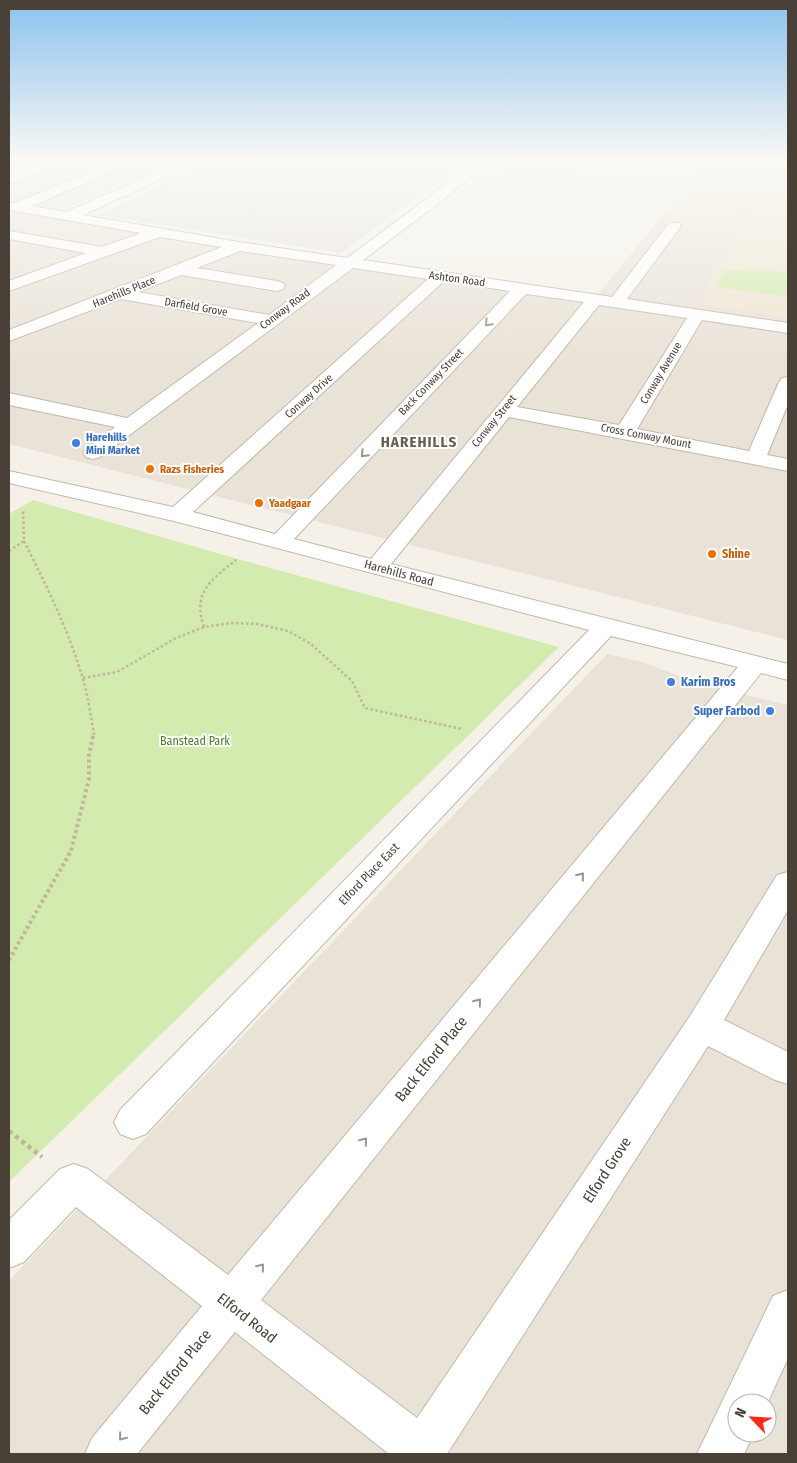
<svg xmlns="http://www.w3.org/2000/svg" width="797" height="1463" viewBox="0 0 797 1463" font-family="'Fira Sans Condensed',sans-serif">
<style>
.residential{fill:#e9e2d7;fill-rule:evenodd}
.industrial{fill:#e7e2dd}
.education{fill:#efe5d2}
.green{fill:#d4ebb0}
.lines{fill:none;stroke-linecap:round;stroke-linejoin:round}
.minor-casing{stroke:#c1b8ab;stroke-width:2}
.major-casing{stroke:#e9b963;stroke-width:2}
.path-far2{stroke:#c3b39b;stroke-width:2.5;stroke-dasharray:2.5 2.5;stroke-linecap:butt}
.path-far1{stroke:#c3b39b;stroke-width:4;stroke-dasharray:3 3;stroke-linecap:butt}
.path{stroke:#c3b39b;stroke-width:4.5;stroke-dasharray:4 4;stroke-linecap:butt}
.minor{fill:#fff;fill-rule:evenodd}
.major{fill:#ffdc98;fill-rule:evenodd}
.oneway{stroke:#9b9691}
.shop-dot{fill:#3f7fe0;stroke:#fff;stroke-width:2}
.food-dot{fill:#e8710a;stroke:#fff;stroke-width:2}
.labels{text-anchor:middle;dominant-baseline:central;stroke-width:4;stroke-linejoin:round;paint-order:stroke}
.far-street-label{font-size:11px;fill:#494137;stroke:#fff}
.far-shop-label{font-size:11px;font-weight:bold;fill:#366cbe;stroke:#fff;text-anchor:start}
.far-food-label{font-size:11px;font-weight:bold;fill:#c56008;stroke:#fff;text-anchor:start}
.food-label{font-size:12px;font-weight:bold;fill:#c56008;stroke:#fff;text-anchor:start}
.street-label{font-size:12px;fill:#494137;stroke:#fff}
.shop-label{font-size:12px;font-weight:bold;fill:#366cbe;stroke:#fff;text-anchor:start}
.park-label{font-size:12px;fill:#4d7e26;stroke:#fff}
.far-district-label{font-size:15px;font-weight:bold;letter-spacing:1px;fill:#6c5e4d;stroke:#fff}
.near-street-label{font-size:15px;fill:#494137;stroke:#fff}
</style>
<rect width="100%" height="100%" fill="#f5f1e9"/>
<!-- residential -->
<g class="residential">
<polygon points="9,162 174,162 49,216 358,269 590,304 675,200 755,210 697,303 788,317 788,640 9,444"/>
<path d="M607 654 639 661 701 684 788 705V1454H9V1281ZM737 1403H767V1433H737Z"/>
</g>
<!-- industrial -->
<polygon class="industrial" points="218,162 284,162 374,167 372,171 421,169 446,174 341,253 98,215"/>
<!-- education -->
<polygon class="education" points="767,168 788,172 788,317 697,304 755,211 681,201 701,171"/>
<!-- green -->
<g class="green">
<polygon points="761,269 788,273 788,297 717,287 726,270"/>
<polygon points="33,500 238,559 559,647 9,1182 9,514"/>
</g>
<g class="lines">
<defs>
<g id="minor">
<polygon points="43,162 61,162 59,165 9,184 9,176"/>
<path d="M115 162H133L32 206 66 212 181 162H199L83 215 239 242 347 258 429 197 472 162H482L483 165 481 168 439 203 363 260 612 297 669 223H679L681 226 627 299 788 323V333L702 320 637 429 749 451 779 382 782 378 788 377V404L767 455 788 459V471L509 417 391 564 788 664V680L761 673 261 1300 417 1418 690 1016 777 875 788 872V910L724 1020 788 1052V1084L775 1080 708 1046 447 1454H389L235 1332 137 1454H85L92 1438 202 1306 76 1207 24 1262 9 1268V1220L60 1169 74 1164 88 1169 228 1275 738 667 611 636 146 1134 133 1139 120 1134 114 1122 120 1110 589 630 174 521 9 483V471L173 507 428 279 353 268 100 457 93 459 86 457 83 453 86 449 115 427 9 405V393L127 418 258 323 121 299 9 341V330L222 247 160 237 9 291V281L86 253 9 239V231L102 247 141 233 9 210V202L15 203ZM240 251 336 265 269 315 138 292 181 275 277 291 283 289 285 286 283 283 277 281 197 268ZM444 281 510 291 275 534 193 512ZM526 294 584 302 371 559 294 539ZM599 305 687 318 619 425 517 407Z"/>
<polygon points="788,1290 788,1358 767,1404 737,1403 737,1433 754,1433 744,1454 697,1454 773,1296"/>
</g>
<polygon id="major" points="400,162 701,162 695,166 536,170 406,166"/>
</defs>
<!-- minor casing -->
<use href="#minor" class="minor-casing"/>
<!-- major casing -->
<use href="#major" class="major-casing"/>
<!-- path-far2 -->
<g class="path-far2">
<path d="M24 541C46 585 68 629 82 676 88 694 90 714 94 733L93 737"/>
<polyline points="9,551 24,541 23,510"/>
<path d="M204 627C192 592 211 580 236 560"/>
<polyline points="83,678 117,672 176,638 204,627 231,623 258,624 288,631 311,644 352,681 365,708 462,729"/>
</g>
<!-- path-far1 -->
<polyline class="path-far1" points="9,960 71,851 89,779 89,755 93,736"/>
<!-- path -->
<polyline class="path" points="9,1131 42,1157"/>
<!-- minor -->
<use href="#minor" class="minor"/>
<!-- major -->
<use href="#major" class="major"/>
</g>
<!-- one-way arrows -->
<defs><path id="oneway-chevron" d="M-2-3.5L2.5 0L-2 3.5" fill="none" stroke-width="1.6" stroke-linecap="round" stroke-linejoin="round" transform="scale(1.25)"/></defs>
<g class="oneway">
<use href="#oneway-chevron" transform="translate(488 323) rotate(134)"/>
<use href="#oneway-chevron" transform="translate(364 454) rotate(134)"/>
<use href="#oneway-chevron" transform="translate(581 876) rotate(-51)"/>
<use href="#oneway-chevron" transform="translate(478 1002) rotate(-51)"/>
<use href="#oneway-chevron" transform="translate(364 1141) rotate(-51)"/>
<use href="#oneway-chevron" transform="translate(261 1267) rotate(-51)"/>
<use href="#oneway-chevron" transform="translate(122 1437) rotate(129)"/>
</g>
<!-- sky -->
<linearGradient id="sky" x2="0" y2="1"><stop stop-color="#8cc2ed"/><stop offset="0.44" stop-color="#faf9f5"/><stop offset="1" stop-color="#faf9f5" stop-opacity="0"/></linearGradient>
<rect width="797" height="367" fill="url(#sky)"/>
<!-- markers -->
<g class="shop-dot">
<circle cx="76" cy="443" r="5"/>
<circle cx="671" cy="682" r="5"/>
<circle cx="770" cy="711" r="5"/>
</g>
<g class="food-dot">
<circle cx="150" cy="469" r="5"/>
<circle cx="259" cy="503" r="5"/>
<circle cx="712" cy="554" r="5"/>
</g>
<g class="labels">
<!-- far-street labels -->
<g class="far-street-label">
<text transform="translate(457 279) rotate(8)">Ashton Road</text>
<text transform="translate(124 292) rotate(-22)">Harehills Place</text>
<text transform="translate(196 307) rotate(10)">Darfield Grove</text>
<text transform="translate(285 309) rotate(-37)">Conway Road</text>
<text transform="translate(661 373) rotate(-59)">Conway Avenue</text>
<text transform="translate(431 382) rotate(-46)">Back Conway Street</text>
<text transform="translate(309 396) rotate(-42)">Conway Drive</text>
<text transform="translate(494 421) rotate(-51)">Conway Street</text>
<text transform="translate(646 436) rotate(11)">Cross Conway Mount</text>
</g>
<!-- far-shop labels -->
<g class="far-shop-label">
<text x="86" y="437">Harehills<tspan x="86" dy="13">Mini Market</tspan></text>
</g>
<!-- far-food labels -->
<g class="far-food-label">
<text x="160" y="469">Razs Fisheries</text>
<text x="269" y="503">Yaadgaar</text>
</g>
<!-- food labels -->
<g class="food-label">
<text x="722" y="554">Shine</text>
</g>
<!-- street labels -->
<g class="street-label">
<text transform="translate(399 573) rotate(15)">Harehills Road</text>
<text transform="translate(369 874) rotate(-46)">Elford Place East</text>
</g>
<!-- shop labels -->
<g class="shop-label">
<text x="681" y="682">Karim Bros</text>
<text x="760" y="711" text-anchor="end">Super Farbod</text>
</g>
<!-- park labels -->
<g class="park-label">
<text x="195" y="741">Banstead Park</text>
</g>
<!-- far-district labels -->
<g class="far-district-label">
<text x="419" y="442">HAREHILLS</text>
</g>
<!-- near-street labels -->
<g class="near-street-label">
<text transform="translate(431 1059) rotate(-51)">Back Elford Place</text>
<text transform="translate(607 1170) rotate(-57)">Elford Grove</text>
<text transform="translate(247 1318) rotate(38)">Elford Road</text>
<text transform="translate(175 1372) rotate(-51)">Back Elford Place</text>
</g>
</g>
<!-- border -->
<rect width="797" height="1463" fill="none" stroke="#494137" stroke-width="20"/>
<!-- north arrow -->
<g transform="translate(752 1418) rotate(295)"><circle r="24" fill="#ffffff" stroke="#b6b3af"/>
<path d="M0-4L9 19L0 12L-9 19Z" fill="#ff2b16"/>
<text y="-8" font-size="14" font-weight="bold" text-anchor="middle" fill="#494137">N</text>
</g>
</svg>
